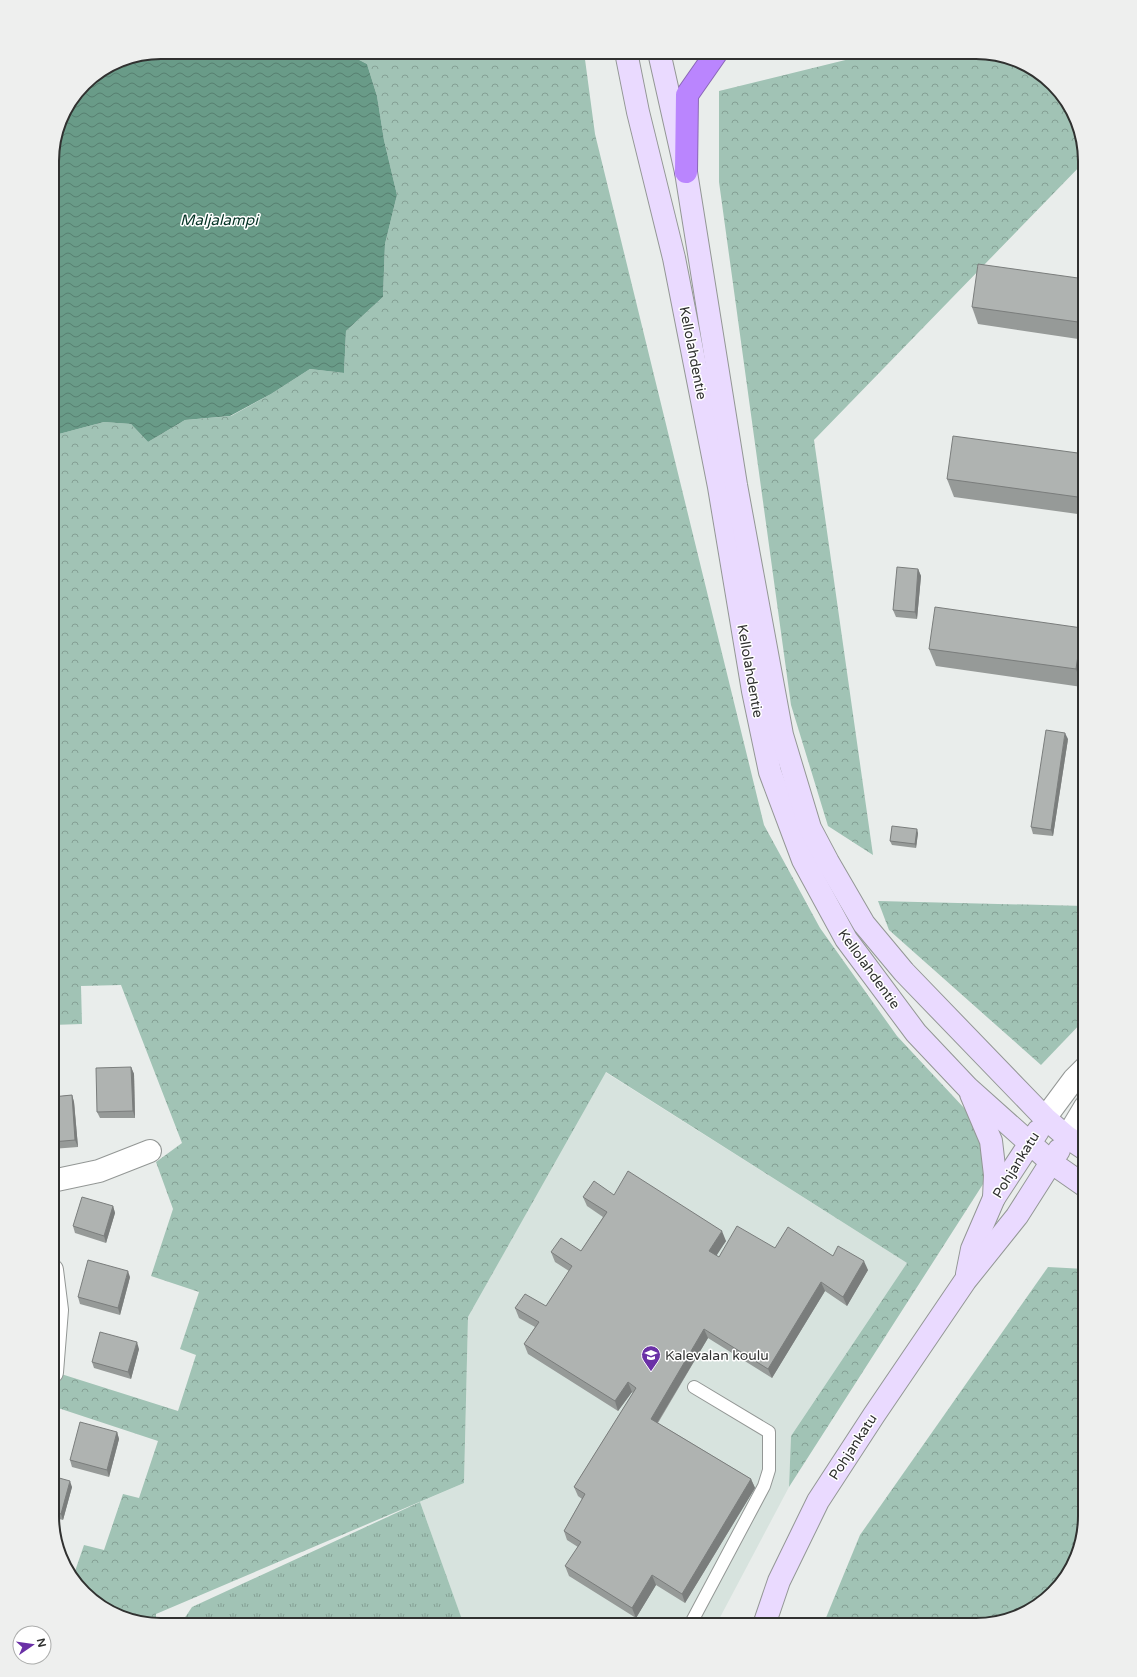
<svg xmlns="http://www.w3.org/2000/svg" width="1137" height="1677" viewBox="0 0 1137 1677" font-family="'Varela Round',sans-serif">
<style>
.built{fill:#d7e3de}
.forest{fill:url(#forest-crowns)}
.park{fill:url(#park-tufts)}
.water{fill:url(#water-waves)}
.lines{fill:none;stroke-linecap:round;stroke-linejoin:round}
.lane-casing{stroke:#939795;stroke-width:14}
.street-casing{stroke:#939795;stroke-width:24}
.secondary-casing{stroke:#939795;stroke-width:24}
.highway-casing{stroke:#8a68b6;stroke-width:24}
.lane{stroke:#fff;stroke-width:12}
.street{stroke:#fff;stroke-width:22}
.secondary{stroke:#eadaff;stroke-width:22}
.highway{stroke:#ba85fe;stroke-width:22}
.wall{fill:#969a98}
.shaded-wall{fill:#7a7d7c}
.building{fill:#afb3b1;stroke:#7a7d7c}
.labels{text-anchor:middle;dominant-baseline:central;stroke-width:3;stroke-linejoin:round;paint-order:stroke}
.street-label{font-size:14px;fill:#303130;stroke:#fff}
.poi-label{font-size:14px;fill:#303130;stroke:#fff;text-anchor:start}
.water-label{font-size:15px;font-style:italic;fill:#053426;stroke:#fff}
.rim{fill:none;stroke:#303130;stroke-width:2}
</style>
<defs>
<pattern id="forest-crowns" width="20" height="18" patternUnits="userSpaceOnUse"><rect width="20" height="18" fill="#a1c3b5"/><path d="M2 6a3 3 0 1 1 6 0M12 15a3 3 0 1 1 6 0" fill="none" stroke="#849f94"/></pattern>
<pattern id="park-tufts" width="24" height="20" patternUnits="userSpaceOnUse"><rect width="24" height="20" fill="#a1c3b5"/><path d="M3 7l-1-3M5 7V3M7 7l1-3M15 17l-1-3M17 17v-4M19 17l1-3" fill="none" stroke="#849f94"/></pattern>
<pattern id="water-waves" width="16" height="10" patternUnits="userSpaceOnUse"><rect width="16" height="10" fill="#699b88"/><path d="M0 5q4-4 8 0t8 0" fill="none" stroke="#577f70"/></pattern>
</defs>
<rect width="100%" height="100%" fill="#e9edeb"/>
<!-- built -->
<polygon class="built" points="605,1072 907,1263 791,1436 789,1487 716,1625 464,1625 420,1502 464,1483 468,1317"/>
<!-- forest -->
<g class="forest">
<polygon points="344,52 584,52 595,134 764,825 820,928 897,1036 979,1124 985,1181 789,1487 791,1436 907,1263 606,1072 468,1317 464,1483 156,1614 156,1625 154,1625 101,1607 73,1577 84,1545 104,1550 123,1494 139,1498 158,1441 52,1406 52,1395 58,1373 178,1411 196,1355 180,1349 199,1292 151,1276 173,1209 156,1162 182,1143 121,985 81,986 82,1024 52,1025 52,462 59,434 104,422 131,424 148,442 185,420 231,416 271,394 310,369 344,373 346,331 383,297 385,244 397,195 384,140 377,96 367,64"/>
<polygon points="878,52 983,52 1036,70 1071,107 1085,161 814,440 873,855 828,826 791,705 719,182 719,91"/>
<polygon points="878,901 1085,906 1085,1019 1041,1065 889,930"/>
<polygon points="1048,1267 1085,1269 1085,1516 1070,1571 1030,1611 976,1625 823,1625 860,1535"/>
</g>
<!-- park -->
<polygon class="park" points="420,1502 464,1625 180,1625 192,1607"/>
<!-- water -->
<polygon class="water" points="161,52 344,52 367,64 377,96 384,140 397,195 385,244 383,297 346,331 344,373 310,369 271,394 230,416 185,420 148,442 131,424 104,422 59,434 52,462 52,154 60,119 84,84 119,60"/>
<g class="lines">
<defs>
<polyline id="lane" points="690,1625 764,1486 769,1470 769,1432 694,1387"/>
<g id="street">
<polyline points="1045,1118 1074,1079 1085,1068"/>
<polyline points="1067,1137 1085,1107"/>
<polyline points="52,1181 99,1171 150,1151"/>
<polyline points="52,1372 57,1310 52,1270"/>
</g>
<g id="secondary">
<polyline points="626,52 638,112 674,258 719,487 753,691 770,772 803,860 846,939 916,1033 968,1088 1052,1163 1085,1186"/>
<polyline points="659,52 686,172 736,485 782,735 810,828 828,862 864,924 904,972 1045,1118 1067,1137 1085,1149"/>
<polyline points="971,1094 991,1141 995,1175 994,1198"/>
<polyline points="967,1274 972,1249 994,1198 1038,1131"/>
<polyline points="764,1625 779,1581 818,1501 874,1415 965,1281 1017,1216 1059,1150"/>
</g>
<polyline id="highway" points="686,172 687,95 717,52"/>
</defs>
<!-- lane casing -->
<use href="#lane" class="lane-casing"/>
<!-- street casing -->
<use href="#street" class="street-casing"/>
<!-- secondary casing -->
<use href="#secondary" class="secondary-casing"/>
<!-- highway casing -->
<use href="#highway" class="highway-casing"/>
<!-- lane -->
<use href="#lane" class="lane"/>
<!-- street -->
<use href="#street" class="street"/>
<!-- secondary -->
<use href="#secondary" class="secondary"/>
<!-- highway -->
<use href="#highway" class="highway"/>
</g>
<!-- wall -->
<g class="wall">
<polygon points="1085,279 1085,340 978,324 972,307"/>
<polygon points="1085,454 1085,515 954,497 947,479"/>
<polygon points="918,569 921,576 917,619 896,617 893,610"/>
<polygon points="1085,637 1085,667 1082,687 936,666 929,649"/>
<polygon points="1068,739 1053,836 1033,834 1031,827"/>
<polygon points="918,833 916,848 892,845 890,841"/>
<polygon points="131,1067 134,1074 135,1118 100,1118 97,1112"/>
<polygon points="72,1095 74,1102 78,1147 52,1149 52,1097"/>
<polygon points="614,1195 726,1241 716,1255 719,1257 775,1248 833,1256 868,1270 847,1306 825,1291 772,1378 708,1338 658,1423 751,1479 755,1488 685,1603 656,1585 636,1618 569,1576 565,1566 578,1547 567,1540 564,1531 582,1499 578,1496 574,1487 633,1393 632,1392 618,1411 528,1354 524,1344 535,1327 519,1318 515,1308 546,1306 569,1271 555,1262 551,1252 581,1251 603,1217 587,1206 583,1197"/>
<polygon points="113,1206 115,1213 106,1243 75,1233 73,1226"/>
<polygon points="130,1277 120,1315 80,1304 78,1297"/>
<polygon points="139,1349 131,1379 94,1368 92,1362"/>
<polygon points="117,1432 119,1439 109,1477 72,1467 70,1460"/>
<polygon points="52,1476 72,1487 63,1520 52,1517"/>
</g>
<!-- shaded-wall -->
<g class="shaded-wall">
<polygon points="918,569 921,576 917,619 915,612"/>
<polygon points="1082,628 1085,637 1085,667 1082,687 1076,669"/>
<polygon points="1065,733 1068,739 1053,836 1051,830"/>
<polygon points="917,829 918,833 916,848 915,844"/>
<polygon points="131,1067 134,1074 135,1118 133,1111"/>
<polygon points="72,1095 74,1102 78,1147 75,1140"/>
<polygon points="113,1206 115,1213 106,1243 104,1236"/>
<polygon points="722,1231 726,1241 713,1261 709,1251"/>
<polygon points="864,1261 868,1270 847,1306 843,1297"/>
<polygon points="128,1271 130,1277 120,1315 118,1308"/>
<polygon points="821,1282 825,1291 772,1378 768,1369"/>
<polygon points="704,1329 708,1338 654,1428 651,1419"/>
<polygon points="137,1342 139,1349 131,1379 128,1372"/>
<polygon points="628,1382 632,1392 618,1411 615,1401"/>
<polygon points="117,1432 119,1439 109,1477 107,1470"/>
<polygon points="751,1479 755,1488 685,1603 682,1594"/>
<polygon points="70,1481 72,1487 63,1520 61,1514"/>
<polygon points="652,1575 656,1585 636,1618 632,1608"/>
</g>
<!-- building -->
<g class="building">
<polygon points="978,264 1085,279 1085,323 972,307"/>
<polygon points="953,436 1085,454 1085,498 947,479"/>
<polygon points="897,567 918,569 915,612 893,610"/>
<polygon points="935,607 1082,628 1076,669 929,649"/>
<polygon points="1046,730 1065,733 1051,830 1031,827"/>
<polygon points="892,826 917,829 915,844 890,841"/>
<polygon points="131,1067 133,1111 97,1112 96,1068"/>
<polygon points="72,1095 75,1140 52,1142 52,1097"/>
<polygon points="628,1171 722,1231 709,1251 719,1257 737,1226 775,1248 788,1227 833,1256 838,1246 864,1261 843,1297 821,1282 768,1369 704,1329 651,1419 751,1479 682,1594 652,1575 632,1608 565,1566 581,1542 564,1531 585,1494 574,1487 636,1388 628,1382 615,1401 524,1344 539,1322 515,1308 525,1294 546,1306 572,1266 551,1252 561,1238 581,1251 607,1212 583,1197 594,1181 614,1195"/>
<polygon points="82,1197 113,1206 104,1236 73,1226"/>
<polygon points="88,1260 128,1271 118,1308 78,1297"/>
<polygon points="100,1332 137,1342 128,1372 92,1362"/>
<polygon points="80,1422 117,1432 107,1470 70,1460"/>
<polygon points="52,1476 70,1481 61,1514 52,1511"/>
</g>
<!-- icons -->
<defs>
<symbol id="school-pin" viewBox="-11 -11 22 30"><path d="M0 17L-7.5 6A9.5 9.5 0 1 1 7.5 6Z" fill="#6a30a6" stroke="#fff"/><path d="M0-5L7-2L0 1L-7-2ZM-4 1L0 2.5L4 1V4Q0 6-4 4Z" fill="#fff"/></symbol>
</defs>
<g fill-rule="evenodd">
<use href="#school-pin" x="640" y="1344" width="22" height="30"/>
</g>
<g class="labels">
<!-- street labels -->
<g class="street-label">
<text transform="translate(693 353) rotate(79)">Kellolahdentie</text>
<text transform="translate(750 671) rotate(80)">Kellolahdentie</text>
<text transform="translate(869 969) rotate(54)">Kellolahdentie</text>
<text transform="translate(1016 1165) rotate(-58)">Pohjankatu</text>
<text transform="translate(853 1447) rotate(-57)">Pohjankatu</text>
</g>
<!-- poi labels -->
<g class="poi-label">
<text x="665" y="1355">Kalevalan koulu</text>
</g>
<!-- water labels -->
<g class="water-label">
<text x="219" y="220">Maljalampi</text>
</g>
</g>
<!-- crop -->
<path d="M0 0H1137V1677H0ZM161 59H976A102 102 0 0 1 1078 161V1516A102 102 0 0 1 976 1618H161A102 102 0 0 1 59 1516V161A102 102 0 0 1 161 59Z" fill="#eeefee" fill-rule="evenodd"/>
<path class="rim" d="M161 59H976A102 102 0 0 1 1078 161V1516A102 102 0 0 1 976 1618H161A102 102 0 0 1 59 1516V161A102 102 0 0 1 161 59Z"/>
<!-- north arrow -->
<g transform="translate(32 1645) rotate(77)"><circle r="19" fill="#ffffff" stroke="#acadac"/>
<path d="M0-3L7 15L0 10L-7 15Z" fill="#6a30a6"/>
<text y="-6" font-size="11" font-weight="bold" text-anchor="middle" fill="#303130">N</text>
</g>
</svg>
